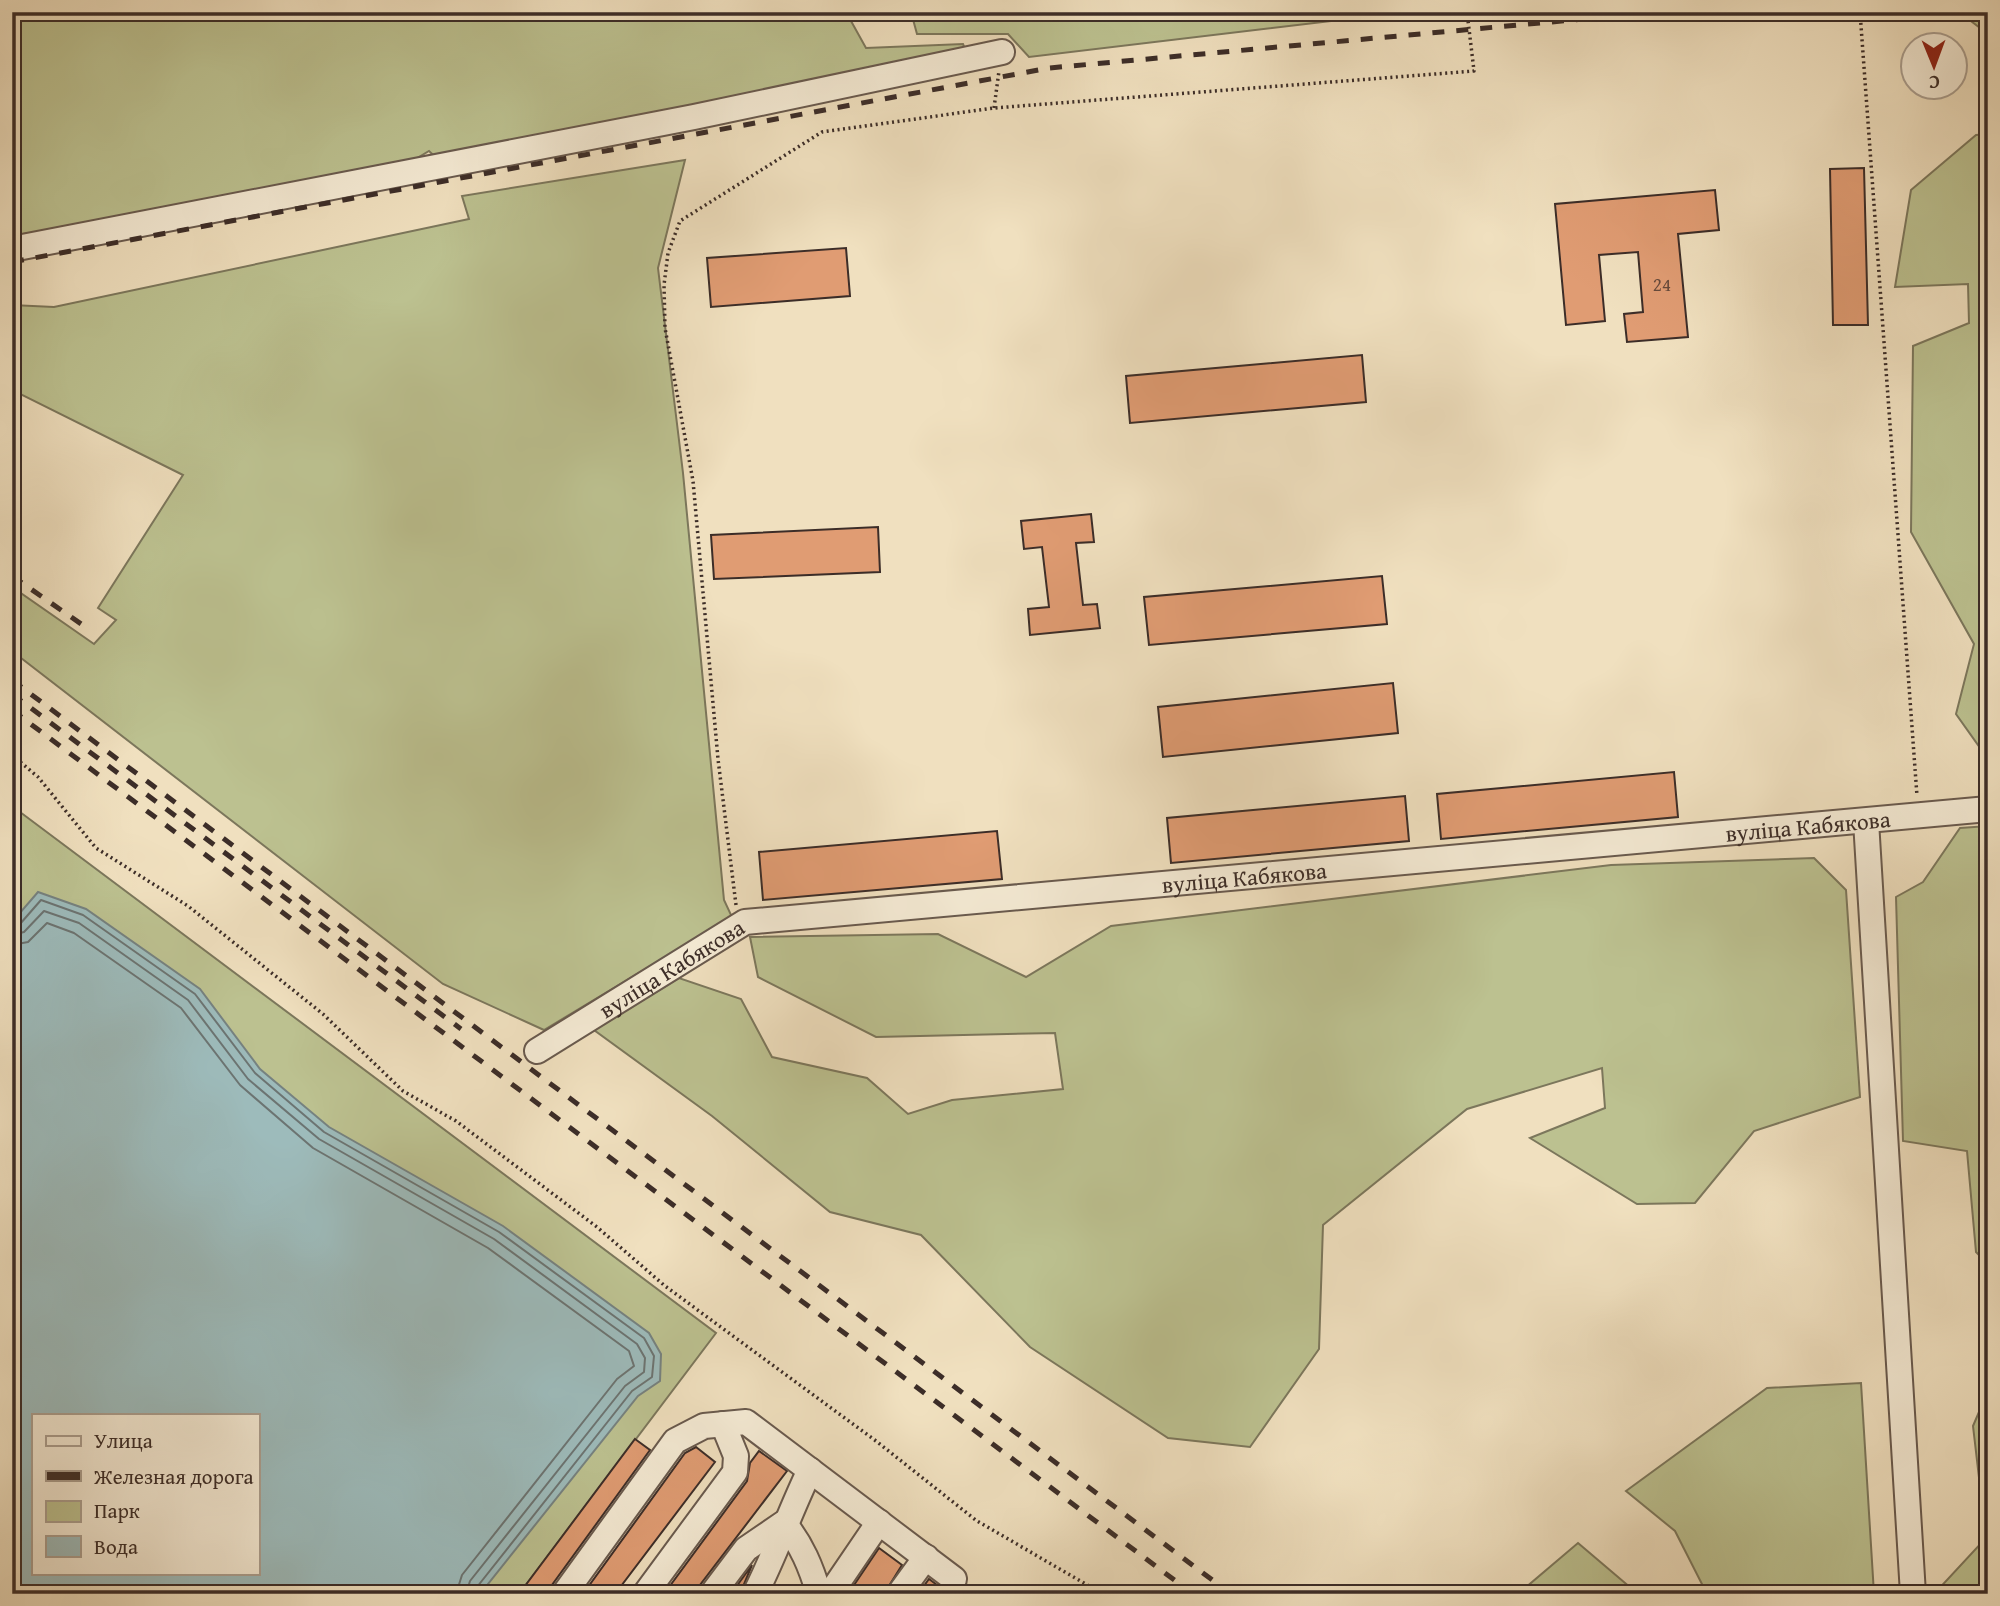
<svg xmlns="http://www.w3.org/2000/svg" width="2000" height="1606" viewBox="0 0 2000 1606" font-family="'Gentium Book Plus',serif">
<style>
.green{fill:#bcc190;stroke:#7c775c;stroke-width:2;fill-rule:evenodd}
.water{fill:#9dbbbb;stroke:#768280;stroke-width:2;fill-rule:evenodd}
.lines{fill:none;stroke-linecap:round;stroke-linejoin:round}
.shore{stroke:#6c7472;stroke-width:2}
.building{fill:#e09c73;stroke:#3c2d28;stroke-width:2}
.minor-casing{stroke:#695a4e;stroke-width:28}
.path{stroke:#3c2d28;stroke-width:3.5;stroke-dasharray:2 3.5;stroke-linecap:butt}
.minor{stroke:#f5ebd5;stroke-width:24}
.rail{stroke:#3c2d28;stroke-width:5;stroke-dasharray:12 12;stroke-linecap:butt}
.labels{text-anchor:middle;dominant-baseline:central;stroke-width:6;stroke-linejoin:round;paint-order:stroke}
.number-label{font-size:19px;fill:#65493b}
.street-label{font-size:23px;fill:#3c2d28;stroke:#f5ebd5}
</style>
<rect width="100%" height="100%" fill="#f0e0bf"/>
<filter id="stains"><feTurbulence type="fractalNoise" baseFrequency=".00286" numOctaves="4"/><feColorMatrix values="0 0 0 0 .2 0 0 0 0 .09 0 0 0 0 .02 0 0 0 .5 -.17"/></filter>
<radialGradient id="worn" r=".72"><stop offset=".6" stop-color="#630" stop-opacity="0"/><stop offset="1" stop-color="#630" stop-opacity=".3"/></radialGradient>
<!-- green -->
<g class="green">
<polygon points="12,12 687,12 689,20 785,12 846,12 866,48 963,44 974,70 450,171 429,151 404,166 98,227 12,235"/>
<polygon points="911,12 1407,12 1029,57 1008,34 917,34"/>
<polygon points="1959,12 1988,12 1988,34"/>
<polygon points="1988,134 1988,759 1956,714 1974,644 1911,532 1913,346 1969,323 1968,284 1895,287 1911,190 1976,135"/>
<polygon points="685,160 658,268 683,473 724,900 732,917 544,1030 443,984 12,651 12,587 94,644 116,620 98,608 183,475 12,390 12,305 54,307 469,219 462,196"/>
<path d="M12 806 716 1333 519 1594H12ZM33 1415H257V1573H33Z"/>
<polygon points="1988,826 1988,1264 1976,1252 1967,1151 1903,1141 1896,897 1923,882 1960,828"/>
<polygon points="1814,858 1846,890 1860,1097 1754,1131 1695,1203 1637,1204 1530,1138 1605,1108 1602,1068 1467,1109 1323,1225 1319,1349 1250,1447 1168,1438 1030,1347 921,1235 830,1212 712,1116 594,1030 679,978 741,999 772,1057 867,1078 908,1114 952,1100 1063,1089 1055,1033 876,1037 758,977 750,937 938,934 1026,977 1111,926 1611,865"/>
<polygon points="1861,1383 1874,1594 1707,1594 1675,1531 1626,1491 1767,1388"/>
<polygon points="1988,1391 1988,1594 1934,1594 1986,1538 1973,1426"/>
<polygon points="1578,1543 1638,1594 1518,1594"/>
</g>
<!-- water -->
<path class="water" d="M38 892 86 909 200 989 260 1069 329 1127 503 1226 649 1333 661 1354 660 1381 638 1396 480 1594H12V922ZM33 1415H257V1573H33Z"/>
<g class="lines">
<!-- shore -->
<g class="shore">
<polyline points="12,926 20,924 41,900 83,915 195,994 255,1073 324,1132 499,1232 644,1338 654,1356 652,1377 632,1391 477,1587 475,1594"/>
<polyline points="12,935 24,932 44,911 79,923 188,1000 248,1079 319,1139 494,1239 637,1344 645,1358 644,1372 625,1386 470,1581 466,1594"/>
<polyline points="12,945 28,942 47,923 74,933 181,1008 240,1085 313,1148 488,1248 629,1351 634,1366 617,1379 462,1575 456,1594"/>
</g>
</g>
<!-- building -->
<g class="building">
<polygon points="1864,168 1868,325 1833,325 1830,169"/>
<polygon points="1715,190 1719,230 1678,234 1688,337 1627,342 1624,314 1643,312 1638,252 1599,255 1605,321 1566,325 1555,204"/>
<polygon points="846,248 850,296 711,307 707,258"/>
<polygon points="1362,355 1366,402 1130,423 1126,376"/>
<polygon points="1091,514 1094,542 1076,543 1083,605 1097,604 1100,628 1030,635 1028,609 1049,607 1042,547 1024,549 1021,521"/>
<polygon points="878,527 880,572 714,579 711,535"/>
<polygon points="1382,576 1387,624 1149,645 1144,597"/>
<polygon points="1393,683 1398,733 1163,757 1158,707"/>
<polygon points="1674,772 1678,817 1441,839 1437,794"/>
<polygon points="1405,796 1409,841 1171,863 1167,818"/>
<polygon points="997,831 1002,879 763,900 759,852"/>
<polygon points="635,1439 650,1450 552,1585 549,1594 519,1594"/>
<polygon points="696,1447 715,1462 615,1594 583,1594 685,1453"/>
<polygon points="759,1451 787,1471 700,1585 697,1594 664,1594 747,1481 750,1463"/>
<polygon points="879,1548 902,1565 884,1594 848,1594"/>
<polygon points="752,1565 740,1594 731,1594"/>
<polygon points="929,1579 945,1591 951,1594 918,1594"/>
</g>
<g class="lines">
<defs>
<g id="minor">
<polyline points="12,249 694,117 1002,52"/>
<polyline points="1866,821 1913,1594"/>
<path id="s1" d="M537 1051 745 922 1988 809"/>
<polyline points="564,1594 675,1441 704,1426 746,1422 954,1579"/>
<polyline points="645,1594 735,1472 736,1456 723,1424"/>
<path d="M712 1594 746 1549 784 1523C802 1545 811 1567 819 1594"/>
<path d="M755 1594C776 1553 790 1511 810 1470"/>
<polyline points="830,1594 879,1522"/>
<polyline points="899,1594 926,1557"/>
</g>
</defs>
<!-- minor casing -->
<use href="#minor" class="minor-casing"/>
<!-- path -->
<g class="path">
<polyline points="1860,12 1917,796"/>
<polyline points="994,108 999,71"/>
<polyline points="12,755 38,777 96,848 188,906 323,1014 403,1091 456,1121 597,1227 665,1286 876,1441 977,1521 1103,1594"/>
<polyline points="736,905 718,759 693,481 665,328 664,285 668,253 680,221 822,132 994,108 1474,71 1467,12"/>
</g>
<!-- minor -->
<use href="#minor" class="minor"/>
<!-- rail -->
<g class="rail">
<polyline points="12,262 1049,68 1660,12"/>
<polyline points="12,576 87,628"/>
<polyline points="12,680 1231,1594"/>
<polyline points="12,694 461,1029"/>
<polyline points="12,710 1193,1594"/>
</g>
</g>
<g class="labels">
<!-- number labels -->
<g class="number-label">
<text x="1662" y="284">24</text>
</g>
<!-- street labels -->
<g class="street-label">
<text stroke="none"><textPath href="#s1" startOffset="1312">вуліца Кабякова</textPath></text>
<text stroke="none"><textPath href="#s1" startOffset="746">вуліца Кабякова</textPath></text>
<text stroke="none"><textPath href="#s1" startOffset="158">вуліца Кабякова</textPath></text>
</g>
</g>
<!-- margin -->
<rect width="2000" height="1606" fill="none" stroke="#f0e0bf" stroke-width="42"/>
<rect x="14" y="14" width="1972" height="1578" fill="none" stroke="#3c2d28" stroke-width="3.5"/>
<rect x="21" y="21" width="1958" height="1564" fill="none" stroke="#3c2d28" stroke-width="2"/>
<!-- legend -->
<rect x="32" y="1414" width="228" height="161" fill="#f5ebd5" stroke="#ab9f90" stroke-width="2"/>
<rect x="46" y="1436" width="35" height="10" fill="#f5ebd5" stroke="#ab9f90" stroke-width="2"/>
<text x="94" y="1448" font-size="21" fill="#3c2d28">Улица</text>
<rect x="46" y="1471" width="35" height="10" fill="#3c2d28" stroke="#ab9f90" stroke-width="2"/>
<text x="94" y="1484" font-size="21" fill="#3c2d28">Железная дорога</text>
<rect x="46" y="1501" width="35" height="21" fill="#bcc190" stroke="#ab9f90" stroke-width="2"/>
<text x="94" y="1518" font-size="21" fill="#3c2d28">Парк</text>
<rect x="46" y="1536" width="35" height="21" fill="#9dbbbb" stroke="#ab9f90" stroke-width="2"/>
<text x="94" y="1554" font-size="21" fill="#3c2d28">Вода</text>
<!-- north arrow -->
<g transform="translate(1934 66) rotate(179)"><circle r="33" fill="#f5ebd5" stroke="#ab9f90" stroke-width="2"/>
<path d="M0-5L12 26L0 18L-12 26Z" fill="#8f2418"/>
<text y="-10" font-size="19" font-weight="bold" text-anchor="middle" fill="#3c2d28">С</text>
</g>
<rect width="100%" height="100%" filter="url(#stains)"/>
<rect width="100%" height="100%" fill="url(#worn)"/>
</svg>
